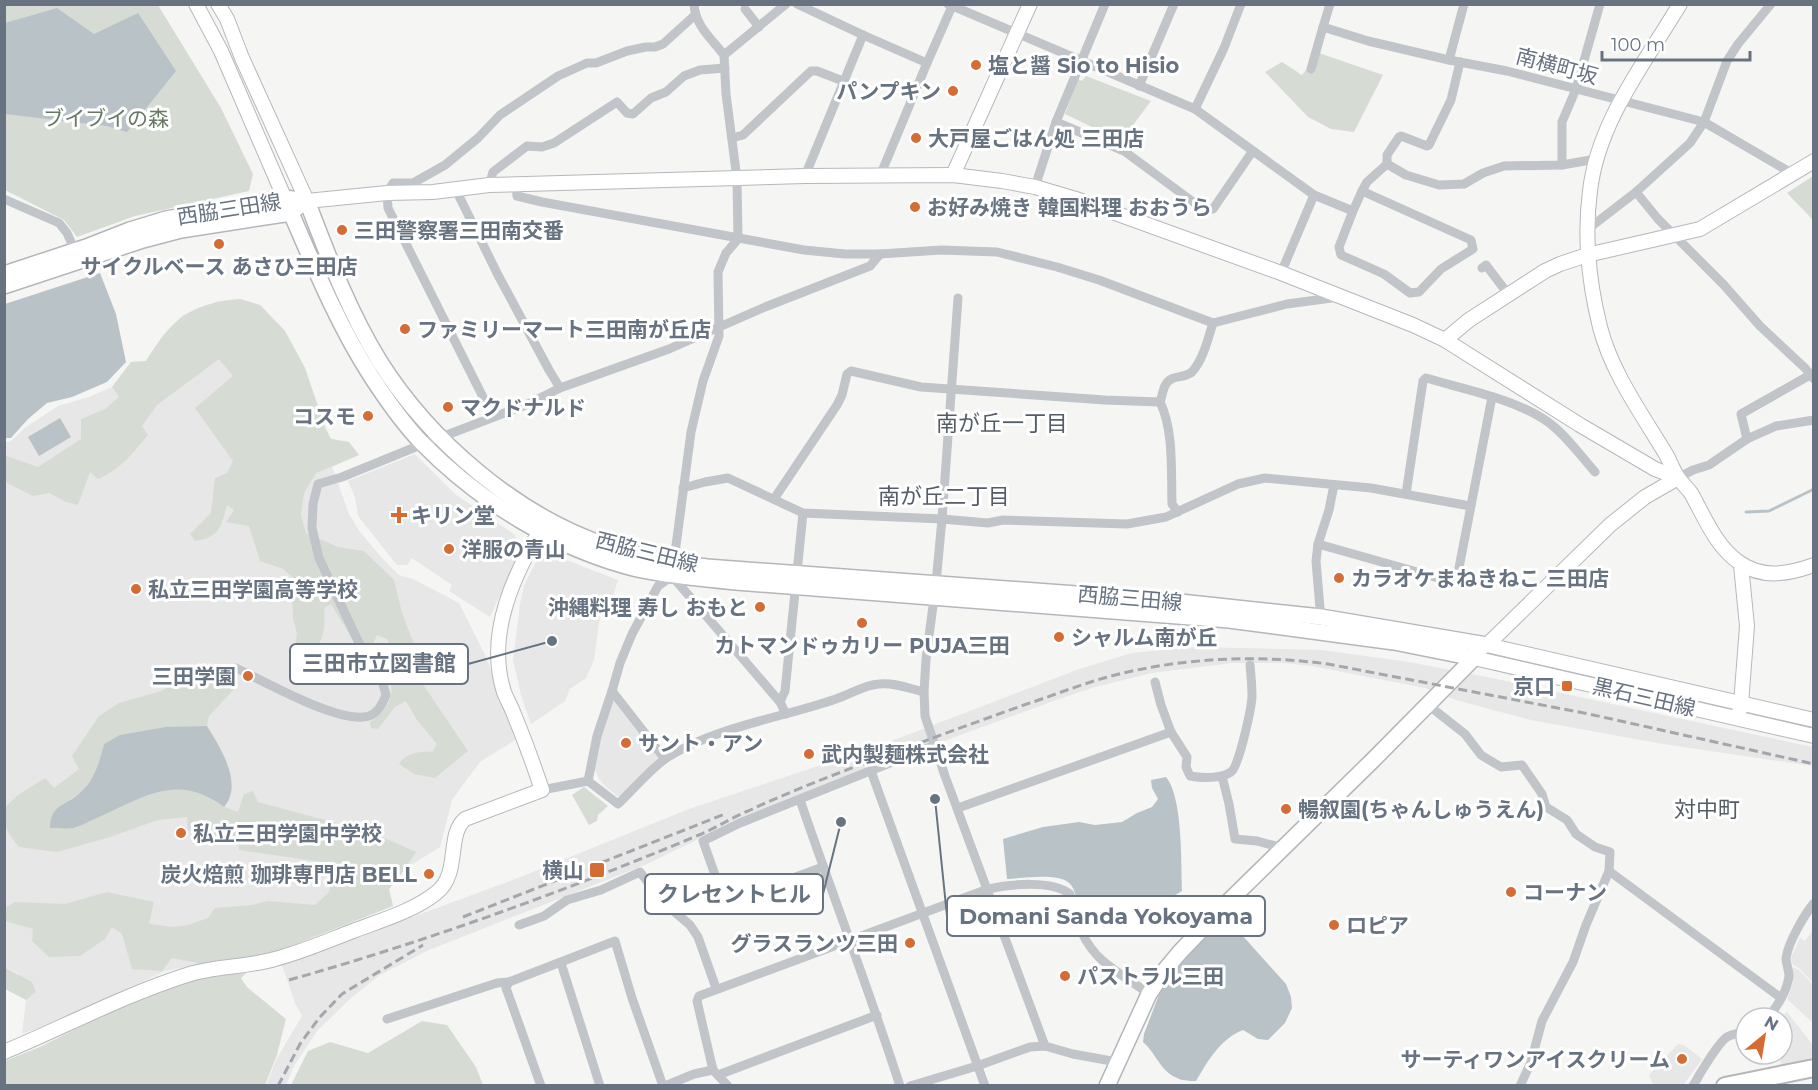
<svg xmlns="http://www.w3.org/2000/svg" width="1818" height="1090" viewBox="0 0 1818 1090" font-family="Montserrat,'Noto Sans JP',sans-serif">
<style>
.built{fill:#e6e7e6}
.green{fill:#d6dcd4}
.water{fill:#b9c2c7}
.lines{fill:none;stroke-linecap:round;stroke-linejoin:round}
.stream{stroke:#b9c2c7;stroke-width:3}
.secondary-casing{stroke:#b4b8bc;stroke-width:16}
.primary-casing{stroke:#b3b6ba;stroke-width:18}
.highway-casing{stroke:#b4b7ba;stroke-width:20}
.street{stroke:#c1c4c8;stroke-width:9}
.secondary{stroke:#fff;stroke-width:14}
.primary{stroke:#fff;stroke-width:15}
.highway{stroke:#fff;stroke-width:16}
.rail{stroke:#a3a7ac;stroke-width:3;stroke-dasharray:9 4.5;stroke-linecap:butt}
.poi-dot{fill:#d46c34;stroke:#fff;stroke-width:2}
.labels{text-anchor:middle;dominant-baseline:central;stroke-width:6;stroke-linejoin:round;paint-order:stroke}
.poi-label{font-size:21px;font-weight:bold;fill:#677381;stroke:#fff;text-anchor:start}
.street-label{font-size:21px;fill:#677381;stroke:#fff}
.park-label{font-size:21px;fill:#677965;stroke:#fff}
.neighbourhood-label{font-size:22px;fill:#545d67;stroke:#fff}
.leader{fill:none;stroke:#677381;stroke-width:2}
.callout-dot{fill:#677381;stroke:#fff;stroke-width:2}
.callout{fill:#fff;stroke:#677381;stroke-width:2}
.callout-label{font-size:22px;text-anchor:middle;font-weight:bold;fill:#677381}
</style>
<rect width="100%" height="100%" fill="#f5f6f3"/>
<!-- built -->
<g class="built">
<polygon points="240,299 260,305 285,331 305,368 325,427 331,439 349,442 359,455 332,467 349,514 360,532 381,557 399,575 413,579 459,603 487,659 498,693 515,740 480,762 468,778 452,800 440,847 405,869 389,889 393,906 263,957 218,961 165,971 61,1020 22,1034 26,1000 36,992 17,973 4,967 4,442 10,442 26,427 58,406 89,397 112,387 131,362 146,361 163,335 183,315 218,301"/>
<polygon points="415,454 455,494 515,535 520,551 490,617 449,591 452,585 412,558 407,565 397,565 358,516 355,497 348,481"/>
<polygon points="544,556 556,556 618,580 608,611 602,609 600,616 594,660 586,678 570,689 565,701 531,724 521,695 513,660 520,604 524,586 536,561"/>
<polygon points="1194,647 1322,650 1409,662 1492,678 1813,747 1813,766 1663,744 1531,720 1456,700 1425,688 1312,666 1283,663 1232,663 1152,673 1095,687 1059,699 870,768 742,818 647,864 429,950 380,975 351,998 317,1031 294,1066 286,1085 266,1086 276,1060 302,1016 295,1003 282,965 513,880 689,809 881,745 1079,669 1132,653"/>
<polygon points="616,701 660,758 621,796 617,796 605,786 599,779 593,765 595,753 612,702"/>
<polygon points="1813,930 1813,983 1800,969 1792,964 1791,958 1800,938 1805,941"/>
<polygon points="1792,967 1799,970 1813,985 1813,1023 1787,999 1793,983"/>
<polygon points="1787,1012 1812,1044 1813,1059 1780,1066 1781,1058 1779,1054 1782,1054 1782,1018 1779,1018"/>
<polygon points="1678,1044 1684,1045 1702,1059 1684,1084 1653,1085 1649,1075"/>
</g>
<!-- green -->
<g class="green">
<polygon points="4,5 158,5 221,108 253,174 249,191 135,216 77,237 64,220 5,190"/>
<polygon points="1319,53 1383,75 1354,132 1331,129 1308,117 1265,72 1282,62 1302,75"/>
<polygon points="1086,76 1151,101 1121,141 1065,114 1078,79 1082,81"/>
<polygon points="1813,176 1813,220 1787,193"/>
<path d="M240 299 260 305 285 331 305 368 325 427 331 439 349 442 359 455 316 473 304 493 301 515 306 533 338 547 364 551 394 580 402 613 416 649 413 662 418 677 468 751 435 778 414 774 399 764C406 753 419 751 432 752L437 744 417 720 406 701 395 707 378 729 371 728 370 722C383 713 394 701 391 685L400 671 395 652 387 639 377 635 372 646 388 672 375 680 362 670 355 643 331 604 324 608C325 629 325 640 310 656L294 653 297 634 293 618 292 597 296 580 283 569 260 561 249 526 226 522 234 510 227 505C221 526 220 538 195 541L190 534 211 513 215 478 227 473 233 461 195 408 233 376 219 359 157 405 142 426 148 435C131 455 122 468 98 479L90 472 78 505 66 502 49 493 33 496 5 482 4 455 38 467 81 439V419L105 409 119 397 112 387 131 362 146 361C173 318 189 304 240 299Z"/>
<path d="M189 678 236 679 233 690 209 716 207 726 165 727 121 735 104 744 100 765 82 792 61 805 74 828C112 811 153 782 196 791 207 793 215 802 225 807 229 809 233 810 238 812L244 794 253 791 258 802 373 833 416 852 405 869 389 889 393 906 263 957 241 978 247 987 286 1019 277 1055 265 1085H5V1061L42 1046 103 1015 196 978 203 964 172 958 162 971 132 969 122 934 112 927 105 939 80 956 49 957 32 941 33 929 5 921V908L15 902 65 904 107 892 154 902 149 924 174 927 188 925 208 918 215 908 252 905 268 901 315 905 329 892 336 864 239 850 238 841 188 830 187 817 158 820 110 837 57 852 19 847C6 832 4 827 5 807L18 795 45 778 54 788 79 769 72 756 99 716 119 703 158 692Z"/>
<polygon points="584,787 608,806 598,815 597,821 589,825 572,795"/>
<polygon points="4,967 32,982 36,992 26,1000 5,989"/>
<polygon points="422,1021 447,1025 476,1067 483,1085 291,1085 308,1051 330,1042 368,1053"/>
</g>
<!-- water -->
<g class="water">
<polygon points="57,8 94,34 138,13 176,71 127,132 106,126 5,114 5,23"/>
<polygon points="100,273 116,314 126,362 107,382 72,397 47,403 28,419 11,438 5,438 5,304"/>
<polygon points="60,418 71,437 39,456 28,437"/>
<path d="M207 726C220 747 244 784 224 807 178 772 144 797 99 817 91 820 82 826 73 828 66 829 57 828 50 828 50 803 69 805 82 791 95 778 100 761 104 744L120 735 165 727Z"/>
<path d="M1166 777C1183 797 1181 864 1182 891L1106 936C1099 935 1089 934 1084 929 1071 913 1085 883 1058 878 1042 875 1023 878 1007 879L1003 839 1043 827 1079 822 1095 825 1122 822 1137 813 1152 807 1158 799 1152 788 1151 780Z"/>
<path d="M1225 921 1233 925 1286 984 1291 997 1292 1008 1285 1023 1268 1040 1258 1039 1243 1030C1220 1039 1208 1061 1196 1081 1190 1081 1182 1081 1177 1078 1160 1071 1156 1053 1143 1042L1144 1034 1160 992 1180 962 1219 924Z"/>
</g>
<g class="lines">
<!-- stream -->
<polyline class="stream" points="1746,512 1769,511 1814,489"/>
<defs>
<g id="secondary">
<polyline points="196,4 221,51 291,213 307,201 387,193 433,192 489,185 805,176 953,175 1002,181 1035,187 1079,200 1281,273 1413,325 1445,340 1580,425 1655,469 1678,478"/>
<polyline points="218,4 227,19 242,58 307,201"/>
<path d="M1680 4C1645 63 1598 121 1590 191 1584 236 1589 283 1600 327 1611 371 1641 413 1664 451 1670 460 1673 471 1679 479 1683 484 1687 488 1691 493 1705 518 1716 547 1740 563 1763 579 1789 574 1814 565"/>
<polyline points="953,175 1030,4"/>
<polyline points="1445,340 1469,320 1545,271 1560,264 1587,255 1700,229 1814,161"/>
<polyline points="1487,645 1814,720"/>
<polyline points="1487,645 1610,525 1645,497 1678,478"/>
<polyline points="1474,658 1814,736"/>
<polyline points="1739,713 1741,704 1747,626 1741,565"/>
<path d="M4 1052C66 1026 126 994 190 974 217 966 248 967 275 959 302 952 327 941 353 931 379 921 414 911 436 893 461 874 446 835 465 819L542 790C534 766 525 741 515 717 512 708 507 700 504 692 485 633 515 572 545 522"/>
</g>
<g id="primary">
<path d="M4 274 89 246 130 230 166 219 285 198 307 201C328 256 349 312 380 362 430 441 516 515 605 545 638 556 672 563 707 567L1171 601 1321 617 1487 645"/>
<path d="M4 286 143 240 181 230 291 213C315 268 338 325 371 376 386 399 403 424 423 444 481 503 557 549 637 569 670 576 703 579 736 582L1229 620 1394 642 1474 658"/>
<polyline points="1107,1086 1149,994 1165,970 1180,952 1228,902 1372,761 1479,653"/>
</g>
<polyline id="highway" points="1725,1086 1814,1068"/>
</defs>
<!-- secondary casing -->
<use href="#secondary" class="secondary-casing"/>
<!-- primary casing -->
<use href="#primary" class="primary-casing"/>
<!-- highway casing -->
<use href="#highway" class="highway-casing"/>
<!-- street -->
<g class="street">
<path d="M694 4C695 26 712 39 724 55"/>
<polyline points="797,4 863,35 927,63 880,176"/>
<polyline points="948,4 1195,109 1314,195 1353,211 1362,191 1471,240 1473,249 1441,269 1419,292 1410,293 1384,274 1341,255 1339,247 1353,211"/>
<polyline points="1330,4 1323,27 1368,41 1449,60 1507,71 1704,122 1793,174"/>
<polyline points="745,9 759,27"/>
<polyline points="1449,60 1464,4"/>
<polyline points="927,63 953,4"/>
<polyline points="1311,69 1323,27"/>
<polyline points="1139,86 1174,4"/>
<polyline points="1195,109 1224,48 1241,4"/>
<polyline points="1056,122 1124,151 1204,210 1213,209 1252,152"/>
<polyline points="732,138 743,135 811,71 817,71 843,81"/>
<polyline points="1387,164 1387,155 1399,137 1401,136 1427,146 1429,145 1451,100 1460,62"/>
<polyline points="1562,165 1562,122 1576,89 1600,4"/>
<polyline points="805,176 863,35"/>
<polyline points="489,185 493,172 527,146 542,147 554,143 617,102 627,113 633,114 651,98 666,92 684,76 700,70 725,68"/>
<polyline points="516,185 517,196 542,202 804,250 845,254 880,254 941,250 997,252 1057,267 1099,280 1213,323 1287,304 1339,297"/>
<polyline points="1035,187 1056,122 1105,4"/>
<polyline points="456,190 498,275 549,370 560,388"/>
<polyline points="1362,191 1367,182 1387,164 1406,175 1439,185 1464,184 1483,173 1504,166 1562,165 1596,159"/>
<polyline points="1636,192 1658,219 1723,284 1760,326 1805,368 1814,379"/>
<polyline points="4,199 59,223 67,233 75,251"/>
<polyline points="1588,229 1636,192 1690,143 1704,122 1727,61 1738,44 1771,4"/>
<polyline points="1482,268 1486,265 1508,294"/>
<polyline points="1281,273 1314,195"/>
<polyline points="958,298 942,519 936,583 926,659 924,692 925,716 945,776 1045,1046"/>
<polyline points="493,417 388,208 387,193 393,183 413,183 445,165 478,138 500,115 558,76 587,63 596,63 627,51 646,47 655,47 663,44 695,15"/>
<polyline points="1747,439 1741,414 1810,375"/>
<polyline points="1678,478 1693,470 1709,465 1747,439 1776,426 1814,420"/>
<polyline points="683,488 705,482 728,478 803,513 942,519 988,523 1003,520 1127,524 1166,517 1238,484 1265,478 1371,488 1470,506"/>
<path d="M1406 494 1423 381 1426 378C1463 389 1516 399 1548 422 1566 435 1580 455 1595 472"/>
<polyline points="774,499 837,405 842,395 847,374 851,371 921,387 1105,400 1160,402"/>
<path d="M1178 512 1172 504C1171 473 1174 430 1160 402 1162 397 1163 388 1166 384 1172 374 1184 379 1192 372 1203 360 1208 339 1213 323"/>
<polyline points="1318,544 1449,581 1454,579 1458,573 1492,397"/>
<polyline points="1321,620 1316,561 1318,544 1329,510 1334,485"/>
<path d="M236 668C264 681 340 725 369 716 378 713 383 703 386 695L383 684 358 641 319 558 312 528 313 504 318 484 342 477 423 444 528 404 560 388 669 349 765 307 870 266 880 254"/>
<polyline points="780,702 785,691 803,513"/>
<polyline points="1428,705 1465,734 1481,755 1501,767 1522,765 1542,794 1546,807 1567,820 1576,834 1595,847 1610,852 1609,871 1586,925 1573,962 1542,1021 1531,1062 1520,1086"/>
<polyline points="786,714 780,702 672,576 691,432 703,381 719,336 718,272 726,253 738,239 737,179 726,94 724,55 786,4"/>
<path d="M1171 732 1187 757 1186 767 1190 776C1201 778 1221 779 1231 772 1239 766 1251 710 1252 697 1252 687 1251 675 1250 665"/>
<polyline points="665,759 612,691 620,663 632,634 658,586 672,576"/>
<polyline points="871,771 985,1086"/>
<polyline points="1222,776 1229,804 1235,839 1257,841 1283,848"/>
<polyline points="588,781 597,736 612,691"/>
<path d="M542 790 588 781 618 804C632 791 653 766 668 757 719 726 781 718 836 699 851 694 864 685 879 684 894 682 910 689 924 692"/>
<path d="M800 800C833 896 869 990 900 1086"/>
<polyline points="958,808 1171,732 1161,705 1155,682"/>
<polyline points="823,867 725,903 703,841 740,823 935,745"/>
<polyline points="1609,871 1781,998"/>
<polyline points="519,925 544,916 567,900 601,890 640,872 663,902 690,925 698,937 716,988"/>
<polyline points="561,963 600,1086"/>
<path d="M1768 1018C1777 1006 1787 992 1789 976 1789 970 1786 964 1786 958 1788 943 1804 915 1814 903"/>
<polyline points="387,1019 497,983 509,982"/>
<path d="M713 1070 697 1001 699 996 988 889C1010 884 1052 880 1070 894 1074 918 1084 945 1103 961 1117 973 1134 983 1149 994"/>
<polyline points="718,1075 877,1015"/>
<polyline points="541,1086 510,999 506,988 509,982 615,941 632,998 663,1086"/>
<polyline points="665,1086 694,1074 713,1070 728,1086"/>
<polyline points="910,1086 977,1066 1030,1047 1045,1046 1073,1054 1117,1062"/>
<path d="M1693 1086C1699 1075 1718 1043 1727 1037 1732 1034 1740 1033 1746 1031"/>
</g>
<!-- secondary -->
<use href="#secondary" class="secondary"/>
<!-- primary -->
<use href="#primary" class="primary"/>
<!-- highway -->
<use href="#highway" class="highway"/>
<!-- rail -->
<g class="rail">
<polyline points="463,917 725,814"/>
<path d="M289 980C428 941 565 891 699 835 716 828 731 818 748 811 808 783 871 761 933 738 962 727 991 717 1021 706 1049 697 1076 686 1104 678 1176 658 1254 654 1328 664L1589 714 1814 764"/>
<polyline points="278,1086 300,1044 319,1018 342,994 423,945"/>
</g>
</g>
<!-- markers -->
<g class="poi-dot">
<circle cx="976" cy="65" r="6"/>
<circle cx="953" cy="91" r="6"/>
<circle cx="916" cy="138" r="6"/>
<circle cx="915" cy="207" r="6"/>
<circle cx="342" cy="230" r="6"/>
<circle cx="219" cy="244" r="6"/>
<circle cx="405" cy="329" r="6"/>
<circle cx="448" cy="407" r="6"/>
<circle cx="368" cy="416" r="6"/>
<path d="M396 506h6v6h6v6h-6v6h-6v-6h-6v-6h6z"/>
<circle cx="449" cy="549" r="6"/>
<circle cx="1339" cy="578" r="6"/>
<circle cx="136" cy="589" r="6"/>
<circle cx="760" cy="607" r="6"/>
<circle cx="862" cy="623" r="6"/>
<circle cx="1059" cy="637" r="6"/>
<circle cx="248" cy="676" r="6"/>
<rect x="1561" y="680" width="12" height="12" rx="3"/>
<circle cx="626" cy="743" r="6"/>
<circle cx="809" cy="754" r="6"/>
<circle cx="1286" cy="809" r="6"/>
<circle cx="181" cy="833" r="6"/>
<rect x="589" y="862" width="16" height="16" rx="3"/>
<circle cx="429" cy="874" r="6"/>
<circle cx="1511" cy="892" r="6"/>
<circle cx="1334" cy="925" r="6"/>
<circle cx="910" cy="943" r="6"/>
<circle cx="1065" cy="976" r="6"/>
<circle cx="1682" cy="1059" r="6"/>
</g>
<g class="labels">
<!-- poi labels -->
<g class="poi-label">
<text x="988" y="65">塩と醤 Sio to Hisio</text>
<text x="941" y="91" text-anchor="end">パンプキン</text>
<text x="928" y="138">大戸屋ごはん処 三田店</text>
<text x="927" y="207">お好み焼き 韓国料理 おおうら</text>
<text x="354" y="230">三田警察署三田南交番</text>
<text x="219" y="266" text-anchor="middle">サイクルベース あさひ三田店</text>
<text x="417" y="329">ファミリーマート三田南が丘店</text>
<text x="460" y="407">マクドナルド</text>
<text x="356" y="416" text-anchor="end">コスモ</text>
<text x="411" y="515">キリン堂</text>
<text x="461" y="549">洋服の青山</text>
<text x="1351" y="578">カラオケまねきねこ 三田店</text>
<text x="148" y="589">私立三田学園高等学校</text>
<text x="748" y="607" text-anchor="end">沖縄料理 寿し おもと</text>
<text x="1071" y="637">シャルム南が丘</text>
<text x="862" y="645" text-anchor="middle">カトマンドゥカリー PUJA三田</text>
<text x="236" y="676" text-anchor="end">三田学園</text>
<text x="1555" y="686" text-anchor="end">京口</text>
<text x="638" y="743">サント・アン</text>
<text x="821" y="754">武内製麺株式会社</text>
<text x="1298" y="809">暢叙園(ちゃんしゅうえん)</text>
<text x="193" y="833">私立三田学園中学校</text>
<text x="584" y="870" text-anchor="end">横山</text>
<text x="417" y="874" text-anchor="end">炭火焙煎 珈琲専門店 BELL</text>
<text x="1523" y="892">コーナン</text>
<text x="1346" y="925">ロピア</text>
<text x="898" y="943" text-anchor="end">グラスランツ三田</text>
<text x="1077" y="976">パストラル三田</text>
<text x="1670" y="1059" text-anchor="end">サーティワンアイスクリーム</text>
</g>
<!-- street labels -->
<g class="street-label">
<text transform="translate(1557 66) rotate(15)">南横町坂</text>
<text transform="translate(229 209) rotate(-9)">西脇三田線</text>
<text transform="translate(647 552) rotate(14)">西脇三田線</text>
<text transform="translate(1130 598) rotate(5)">西脇三田線</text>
<text transform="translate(1644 697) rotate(13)">黒石三田線</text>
</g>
<!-- park labels -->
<g class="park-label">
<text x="106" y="118">ブイブイの森</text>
</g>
<!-- neighbourhood labels -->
<g class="neighbourhood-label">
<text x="1002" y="423">南が丘一丁目</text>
<text x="944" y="496">南が丘二丁目</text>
<text x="1707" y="809">対中町</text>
</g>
</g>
<!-- callouts -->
<path class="leader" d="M552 641L468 664M841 822L823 894M935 799L947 916"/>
<g class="callout-dot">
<circle cx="552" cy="641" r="6"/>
<circle cx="841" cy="822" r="6"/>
<circle cx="935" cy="799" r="6"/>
</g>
<g class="callout">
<rect x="290" y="644" width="178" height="40" rx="6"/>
<rect x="645" y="874" width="178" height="40" rx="6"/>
<rect x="947" y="896" width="318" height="40" rx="6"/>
</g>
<g class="callout-label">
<text x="379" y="671">三田市立図書館</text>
<text x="734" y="902">クレセントヒル</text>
<text x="1106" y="924">Domani Sanda Yokoyama</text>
</g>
<!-- border -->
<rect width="1818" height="1090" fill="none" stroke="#677381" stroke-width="12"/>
<!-- north arrow -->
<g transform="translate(1764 1036) rotate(30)"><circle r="28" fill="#ffffff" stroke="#c2c7cd" stroke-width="1.5"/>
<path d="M0-4.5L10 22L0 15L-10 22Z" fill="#d46c34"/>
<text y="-9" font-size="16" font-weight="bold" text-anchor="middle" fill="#677381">N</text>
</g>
<!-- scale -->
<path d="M1602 51v9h148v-9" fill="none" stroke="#677381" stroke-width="3"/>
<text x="1611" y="51" font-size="18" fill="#677381" stroke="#ffffff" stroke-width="4.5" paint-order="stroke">100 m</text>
</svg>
